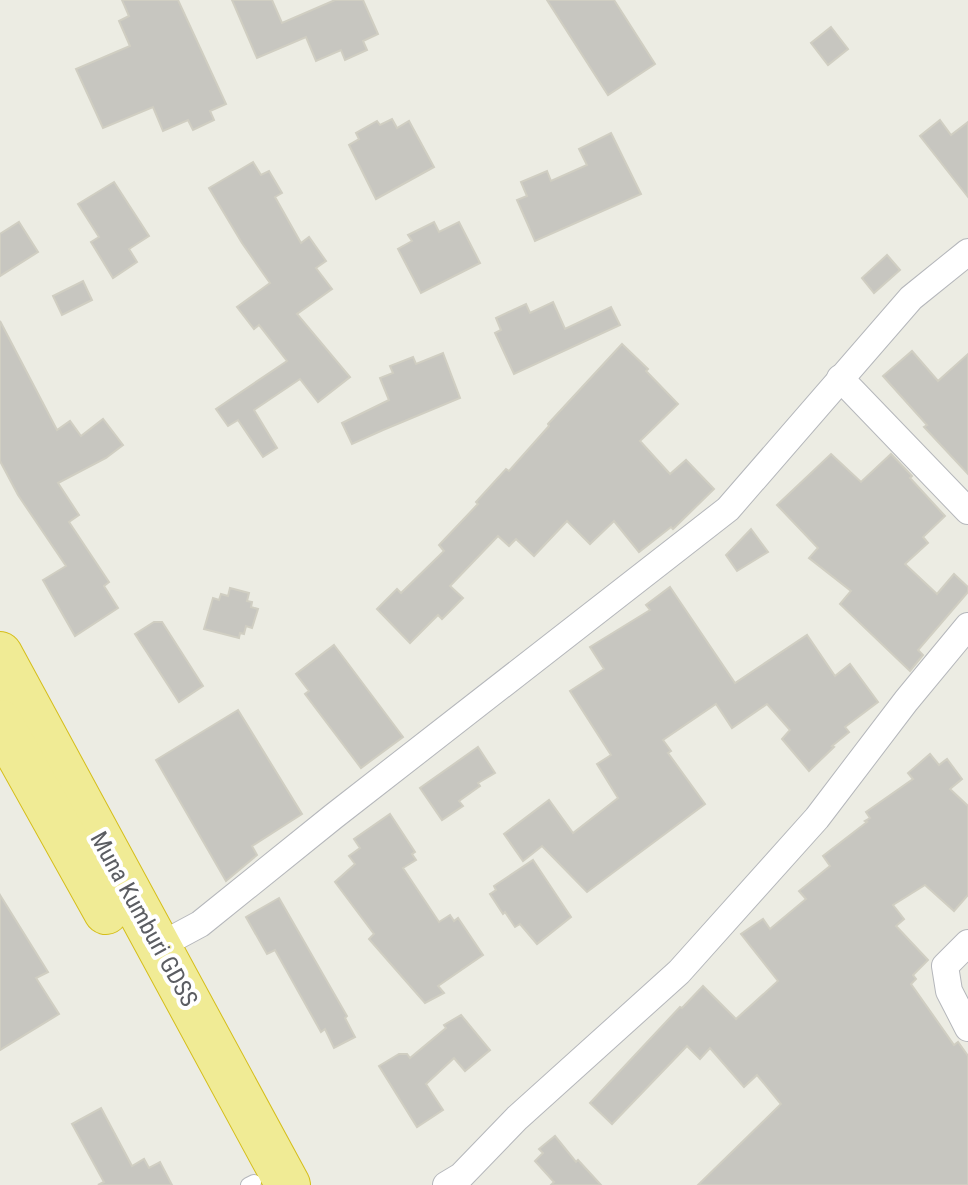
<svg xmlns="http://www.w3.org/2000/svg" width="968" height="1185" viewBox="0 0 968 1185" font-family="'Roboto Condensed',sans-serif">
<style>
.building{fill:#c7c6c0;stroke:#d0cec2;stroke-width:2}
.lines{fill:none;stroke-linecap:round;stroke-linejoin:round}
.lane-casing{stroke:#b5b7bb;stroke-width:16}
.street-casing{stroke:#b5b7bb;stroke-width:28}
.highway-casing{stroke:#d5be1a;stroke-width:46}
.lane{stroke:#fff;stroke-width:14}
.street{stroke:#fff;stroke-width:26}
.highway{stroke:#f0eb95;stroke-width:44}
.labels{text-anchor:middle;dominant-baseline:central;stroke-width:8;stroke-linejoin:round;paint-order:stroke}
.street-label{font-size:24px;fill:#5b5d62;stroke:#fff}
</style>
<rect width="100%" height="100%" fill="#ecece3"/>
<!-- building -->
<g class="building">
<polygon points="122,0 178,0 226,104 210,111 214,120 193,130 188,120 163,131 153,107 103,128 76,69 130,46 119,21 129,16"/>
<polygon points="232,0 272,0 282,23 335,0 363,0 378,34 363,41 367,50 345,60 341,50 316,61 306,37 257,58"/>
<polygon points="547,0 614,0 655,64 608,95"/>
<polygon points="831,27 848,49 828,65 811,43"/>
<polygon points="392,119 397,128 409,121 434,167 376,199 349,145 359,139 356,133 377,121 380,125"/>
<polygon points="940,120 951,135 968,122 968,197 920,136"/>
<polygon points="611,133 641,194 535,241 517,200 527,196 521,182 547,171 551,181 587,165 579,149"/>
<polygon points="253,162 261,175 269,171 282,193 275,197 301,243 309,237 326,261 316,268 332,289 297,314 350,377 318,402 300,379 254,410 277,448 263,457 238,420 228,426 216,409 287,361 259,325 254,329 237,307 270,283 242,243 209,188"/>
<polygon points="114,182 149,236 129,249 137,262 113,278 91,242 99,237 78,204"/>
<polygon points="19,222 38,252 0,276 0,234"/>
<polygon points="434,222 439,232 459,222 480,263 421,293 398,249 412,241 408,235"/>
<polygon points="887,255 900,270 874,293 862,278"/>
<polygon points="83,281 92,300 62,315 53,296"/>
<polygon points="553,302 565,329 611,307 620,325 514,374 495,333 501,330 496,318 526,304 530,313"/>
<polygon points="0,321 57,430 70,421 81,436 103,419 123,445 106,458 58,483 79,515 69,522 109,582 104,586 118,608 75,636 43,580 66,566 18,495 0,461"/>
<polygon points="622,344 648,369 646,371 678,404 640,441 670,474 686,460 714,489 673,529 671,527 639,552 614,521 590,544 567,521 534,556 516,539 509,546 498,536 450,586 463,598 442,619 438,615 410,643 377,609 397,589 401,593 444,551 439,545 478,504 476,502 506,469 509,471 549,426 548,424"/>
<polygon points="912,351 938,381 968,354 968,474 924,427 927,425 883,376"/>
<polygon points="443,353 460,398 383,430 352,444 342,423 389,400 380,378 393,373 390,366 413,357 416,364"/>
<polygon points="831,454 861,482 891,454 912,476 910,478 945,516 923,537 928,543 905,564 937,594 954,574 968,587 968,592 918,650 923,655 910,671 840,604 851,591 809,558 818,548 777,505"/>
<polygon points="751,529 768,552 737,571 726,555"/>
<polygon points="670,587 735,683 807,635 835,676 850,664 878,702 845,727 849,732 832,746 834,747 809,771 782,739 790,730 767,704 732,728 716,704 663,740 671,751 668,753 705,804 587,892 542,846 523,861 504,834 549,800 573,833 618,798 597,764 611,755 570,691 604,669 590,647 650,610 646,605"/>
<polygon points="230,588 249,593 247,601 252,602 251,607 258,609 252,628 246,626 244,634 240,633 239,638 204,629 213,598 219,600 221,594 228,596"/>
<polygon points="154,622 162,622 203,686 179,702 135,634"/>
<polygon points="334,645 403,737 361,768 305,694 309,691 296,674"/>
<polygon points="238,710 302,814 252,846 257,855 226,881 156,760"/>
<polygon points="478,747 495,773 478,783 480,786 459,801 463,806 442,820 420,788"/>
<polygon points="930,754 939,765 947,759 962,779 950,789 968,806 968,895 954,911 925,885 893,905 904,919 896,926 928,960 913,975 916,979 911,984 954,1045 958,1042 968,1056 968,1185 698,1185 781,1104 757,1075 744,1087 710,1048 700,1059 687,1046 612,1124 590,1103 680,1007 682,1008 703,986 736,1019 778,981 741,934 763,919 770,929 806,899 799,891 830,866 823,856 867,822 865,821 870,818 866,812 913,779 908,773"/>
<polygon points="390,814 415,852 412,854 416,860 403,868 439,922 450,915 454,921 458,918 483,955 438,986 444,993 425,1003 369,939 374,934 335,882 355,864 349,856 360,848 354,839"/>
<polygon points="533,860 571,917 537,944 520,924 515,927 505,912 503,914 490,894 496,890 494,886"/>
<polygon points="0,895 48,972 36,978 59,1014 0,1050"/>
<polygon points="279,898 347,1016 345,1018 355,1037 334,1048 325,1029 321,1032 275,950 267,954 246,917"/>
<polygon points="461,1015 490,1050 465,1071 454,1058 426,1084 443,1110 417,1127 379,1066 399,1054 407,1054 410,1058 446,1028 444,1025"/>
<polygon points="101,1108 132,1166 144,1159 149,1168 160,1162 172,1185 98,1185 104,1182 72,1124"/>
<polygon points="555,1136 576,1162 578,1160 601,1185 551,1185 554,1182 535,1161 543,1153 539,1149"/>
</g>
<g class="lines">
<defs>
<polyline id="lane" points="248,1185 254,1182"/>
<g id="street">
<polyline points="840,378 968,511"/>
<polyline points="968,943 945,966 949,991 968,1028"/>
<polyline points="159,946 200,924 334,816 728,509 911,298 968,252"/>
<polyline points="446,1185 461,1176 517,1118 679,972 817,818 906,701 968,626"/>
</g>
<g id="highway">
<polyline points="0,654 288,1185"/>
<polyline points="0,722 106,912"/>
</g>
</defs>
<!-- lane casing -->
<use href="#lane" class="lane-casing"/>
<!-- street casing -->
<use href="#street" class="street-casing"/>
<!-- highway casing -->
<use href="#highway" class="highway-casing"/>
<!-- lane -->
<use href="#lane" class="lane"/>
<!-- street -->
<use href="#street" class="street"/>
<!-- highway -->
<use href="#highway" class="highway"/>
</g>
<g class="labels">
<!-- street labels -->
<g class="street-label">
<text transform="translate(144 919) rotate(61)">Muna Kumburi GDSS</text>
</g>
</g>
</svg>
